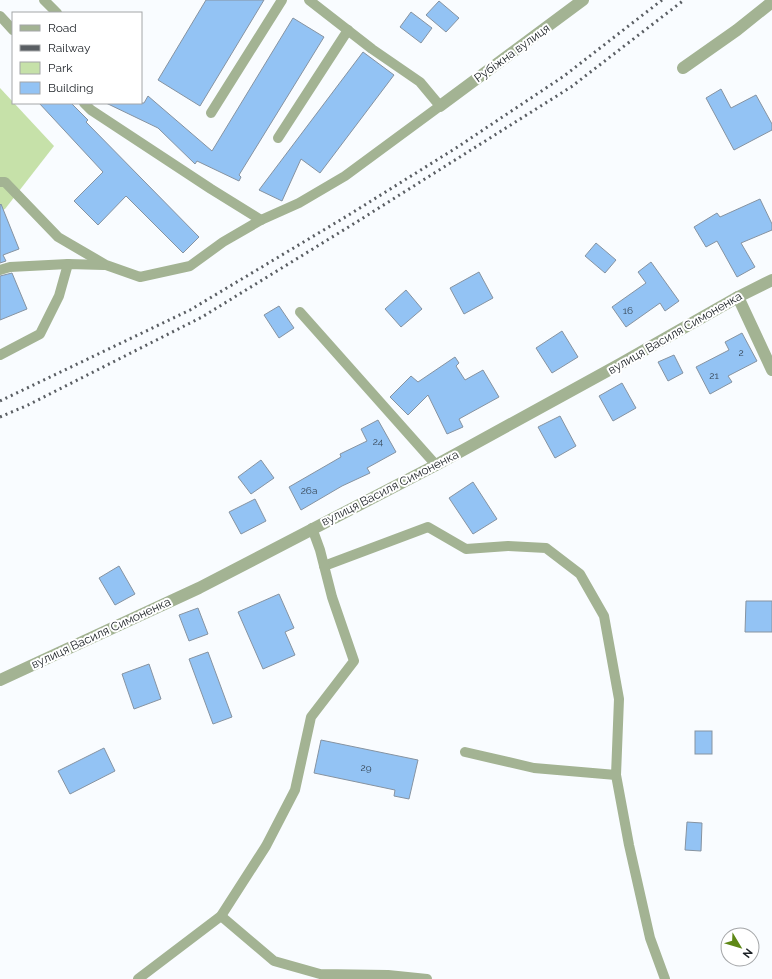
<svg xmlns="http://www.w3.org/2000/svg" width="772" height="979" viewBox="0 0 772 979" font-family="Raleway,sans-serif">
<style>
.green{fill:#c6e1a9}
.building{fill:#93c3f4;stroke:#8693a1}
.lines{fill:none;stroke-linecap:round;stroke-linejoin:round}
.lane{stroke:#a3b393;stroke-width:10}
.street{stroke:#a3b393;stroke-width:12}
.rail{stroke:#5a5e63;stroke-width:3;stroke-dasharray:2 4;stroke-linecap:butt}
.labels{text-anchor:middle;dominant-baseline:central;stroke-width:4;stroke-linejoin:round;paint-order:stroke}
.number-label{font-size:10px;fill:#394959}
.street-label{font-size:12px;fill:#1b2025;stroke:#fff}
</style>
<rect width="100%" height="100%" fill="#f9fcff"/>
<!-- green -->
<polygon class="green" points="0,88 54,146 5,209 0,211"/>
<!-- building -->
<g class="building">
<polygon points="206,0 264,0 200,106 158,80"/>
<polygon points="439,1 459,18 446,32 426,15"/>
<polygon points="411,12 432,28 421,43 400,27"/>
<polygon points="293,18 324,37 239,175 241,177 239,181 197,161 195,164 158,128 106,103 144,103 148,96 212,151"/>
<polygon points="363,52 394,75 320,173 301,159 282,201 259,190"/>
<polygon points="721,89 731,108 756,95 772,124 772,130 734,150 706,98"/>
<polygon points="39,103 71,103 88,120 86,122 199,237 183,253 126,196 98,225 74,201 103,172"/>
<polygon points="760,199 772,224 772,230 741,243 755,267 737,277 717,241 706,247 694,227 717,213 720,217"/>
<polygon points="1,204 19,249 3,255 6,261 0,263 0,205"/>
<polygon points="596,243 616,260 605,273 585,256"/>
<polygon points="651,262 679,301 665,311 660,303 626,327 612,307 646,283 638,272"/>
<polygon points="479,272 493,298 464,314 450,288"/>
<polygon points="12,273 27,309 0,320 0,276"/>
<polygon points="406,290 422,309 401,327 385,309"/>
<polygon points="279,306 294,328 279,338 264,315"/>
<polygon points="562,331 578,357 552,373 536,348"/>
<polygon points="742,333 757,361 728,376 732,382 710,394 696,367 729,350 725,342"/>
<polygon points="674,355 683,373 668,381 658,362"/>
<polygon points="455,357 459,363 456,366 465,380 483,370 499,397 459,419 463,427 447,434 428,395 408,415 390,397 411,376 418,382"/>
<polygon points="622,383 636,408 613,421 599,396"/>
<polygon points="560,416 576,446 555,458 538,427"/>
<polygon points="378,420 396,452 367,468 370,473 342,486 301,510 289,487 341,457 340,454 367,441 361,429"/>
<polygon points="261,460 274,478 251,494 238,477"/>
<polygon points="473,482 497,519 473,534 449,498"/>
<polygon points="255,499 266,521 241,534 229,512"/>
<polygon points="119,566 135,594 115,605 99,578"/>
<polygon points="279,594 294,628 285,632 295,655 263,669 238,612"/>
<polygon points="746,601 772,601 772,632 745,632"/>
<polygon points="198,608 208,634 189,641 179,615"/>
<polygon points="208,652 232,717 213,724 189,659"/>
<polygon points="149,664 161,699 134,709 122,674"/>
<rect x="695" y="731" width="17" height="23"/>
<polygon points="321,740 418,760 409,799 394,796 395,790 314,773"/>
<polygon points="104,748 115,771 70,794 58,771"/>
<polygon points="687,822 702,823 701,851 685,850"/>
</g>
<g class="lines">
<!-- lane -->
<g class="lane">
<polyline points="44,0 57,13"/>
<polyline points="0,16 13,30"/>
<polyline points="84,103 91,110 211,189 261,220"/>
<polyline points="211,113 282,0"/>
<polyline points="278,138 348,30"/>
<polyline points="0,182 5,182 58,237 106,265 140,277 190,266 223,242 261,220 299,203 345,176 440,106 420,82 372,49 309,0"/>
<polyline points="0,270 10,267 68,264 104,265"/>
<polyline points="300,312 436,465"/>
<polyline points="0,355 40,334 59,296 68,264"/>
<polyline points="324,566 428,527 466,549 508,546 546,548 580,574 604,616 619,699 616,775 629,845 650,938 665,979"/>
<polyline points="465,752 534,768 616,775"/>
<polyline points="221,916 274,961 320,974 388,975 427,979"/>
<polyline points="138,979 221,916 266,846 295,790 311,717 354,661 332,597 320,550 312,528"/>
</g>
<!-- street -->
<g class="street">
<polyline points="683,68 737,30 772,2"/>
<polyline points="440,106 583,0"/>
<polyline points="738,297 772,370"/>
<polyline points="0,680 199,588 436,465 620,364 738,297 772,280"/>
</g>
<!-- rail -->
<g class="rail">
<polyline points="0,401 190,310 347,216 456,148 564,76 662,0"/>
<polyline points="0,417 28,405 202,317 355,223 571,87 684,0"/>
</g>
</g>
<g class="labels">
<!-- number labels -->
<g class="number-label">
<text x="628" y="310">16</text>
<text x="741" y="352">2</text>
<text x="714" y="375">21</text>
<text x="378" y="441">24</text>
<text x="309" y="490">26а</text>
<text x="366" y="767">29</text>
</g>
<!-- street labels -->
<g class="street-label">
<text transform="translate(512 53) rotate(-36)">Рубіжна вулиця</text>
<text transform="translate(675 333) rotate(-30)">вулиця Василя Симоненка</text>
<text transform="translate(390 488) rotate(-27)">вулиця Василя Симоненка</text>
<text transform="translate(101 633) rotate(-25)">вулиця Василя Симоненка</text>
</g>
</g>
<!-- legend -->
<rect x="12" y="12" width="130" height="92" fill="#ffffff" stroke="#a4a6a8"/>
<rect x="20" y="25" width="20" height="6" fill="#a3b393" stroke="#a4a6a8"/>
<text x="48" y="32" font-size="12" fill="#1b2025">Road</text>
<rect x="20" y="45" width="20" height="6" fill="#5a5e63" stroke="#a4a6a8"/>
<text x="48" y="52" font-size="12" fill="#1b2025">Railway</text>
<rect x="20" y="62" width="20" height="12" fill="#c6e1a9" stroke="#a4a6a8"/>
<text x="48" y="72" font-size="12" fill="#1b2025">Park</text>
<rect x="20" y="82" width="20" height="12" fill="#93c3f4" stroke="#a4a6a8"/>
<text x="48" y="92" font-size="12" fill="#1b2025">Building</text>
<!-- north arrow -->
<g transform="translate(740 947) rotate(128)"><circle r="19" fill="#ffffff" stroke="#a4a6a8"/>
<path d="M0-3L7 15L0 10L-7 15Z" fill="#5e8816"/>
<text y="-6" font-size="11" font-weight="bold" text-anchor="middle" fill="#1b2025">N</text>
</g>
</svg>
